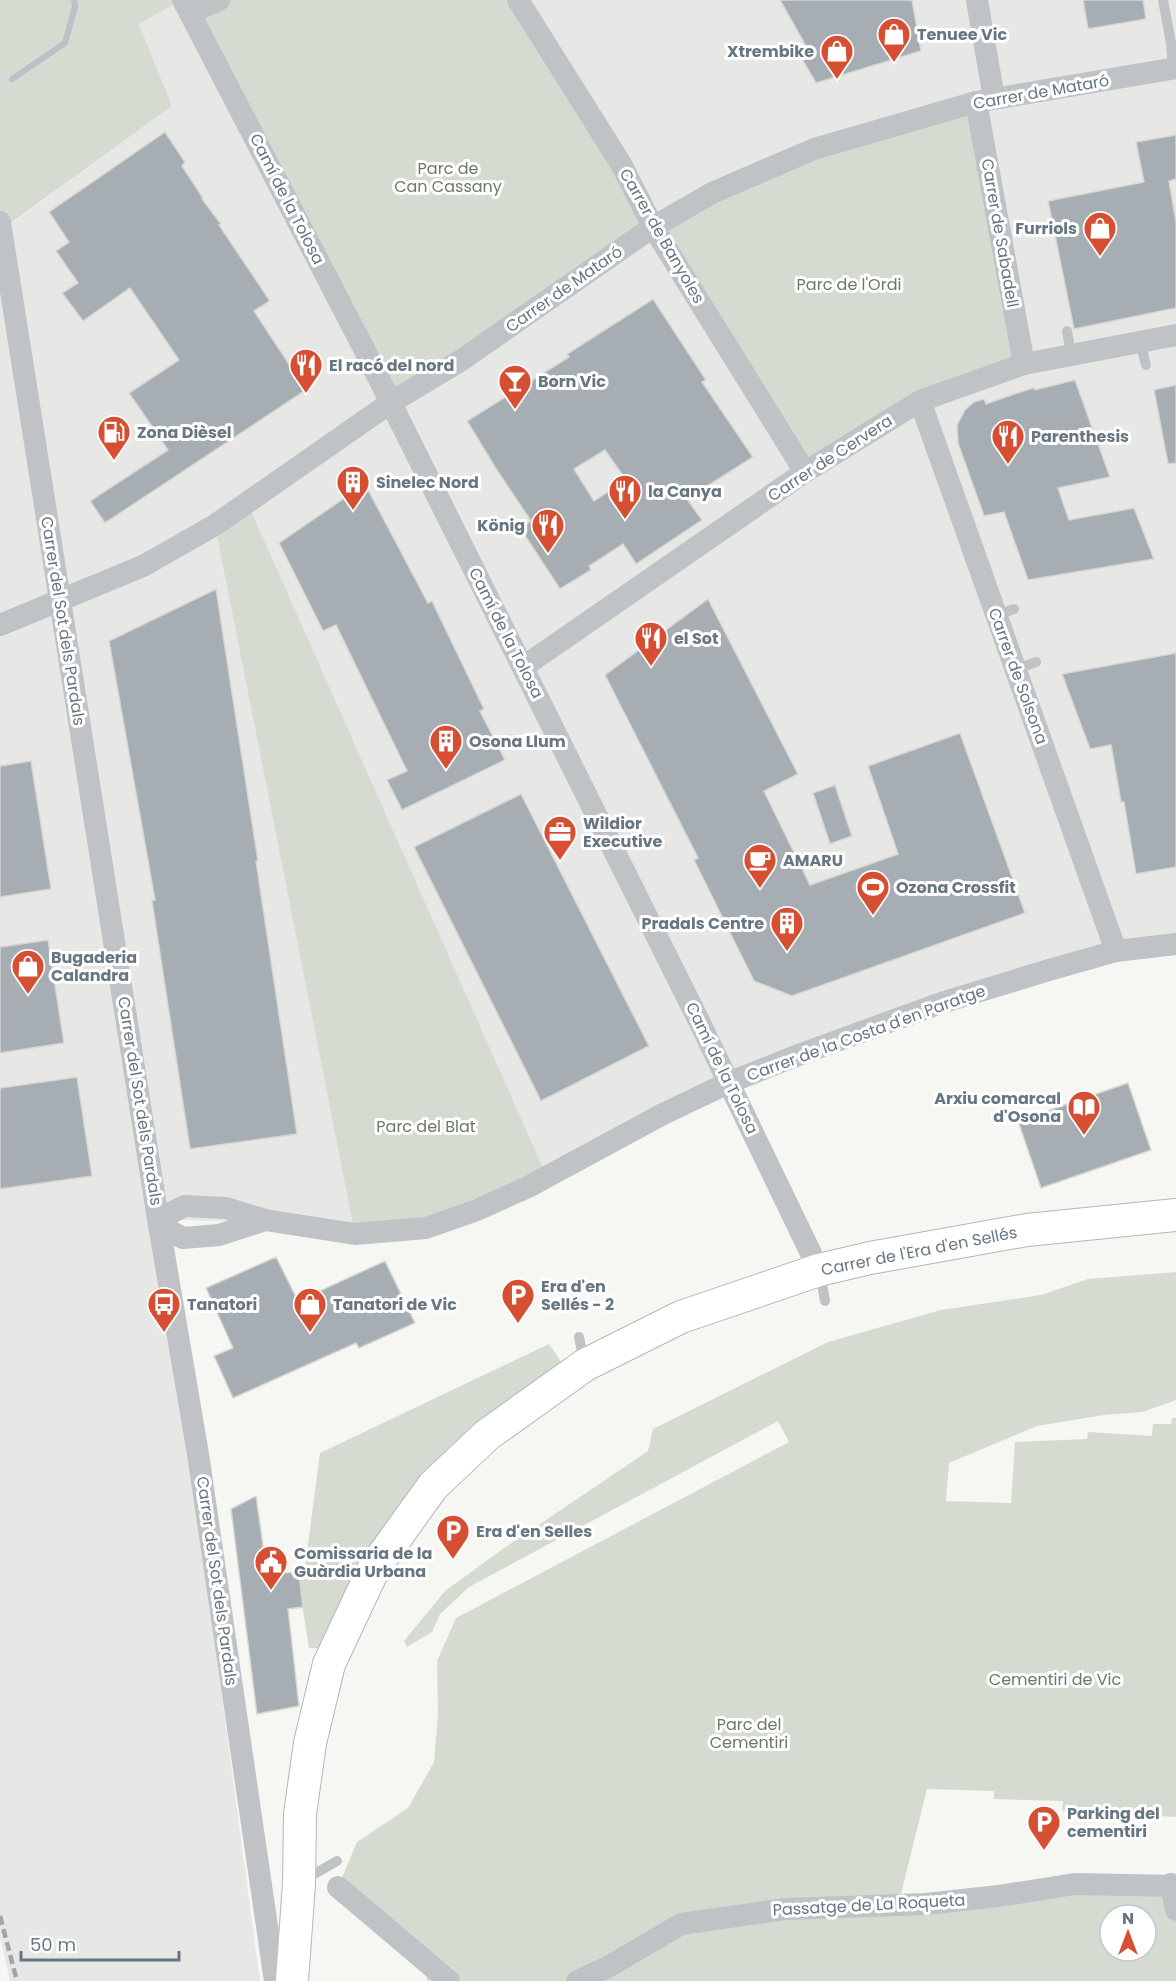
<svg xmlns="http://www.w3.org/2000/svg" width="1176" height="1981" viewBox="0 0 1176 1981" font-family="Poppins,sans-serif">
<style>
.built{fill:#e7e7e6}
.green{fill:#d6dbd2;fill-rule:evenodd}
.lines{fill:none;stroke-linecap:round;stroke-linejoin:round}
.stream{stroke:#b7c3c6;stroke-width:6}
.building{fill:#a7aeb3;stroke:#d7d7d5;stroke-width:1.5;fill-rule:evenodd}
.secondary-casing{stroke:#b2b7bb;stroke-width:34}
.lane{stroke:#bfc3c6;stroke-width:10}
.street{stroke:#bfc3c6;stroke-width:22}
.secondary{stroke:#fff;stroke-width:32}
.rail{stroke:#9fa5aa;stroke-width:4.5;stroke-dasharray:9 4.5;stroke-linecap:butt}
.labels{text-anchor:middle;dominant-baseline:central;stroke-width:6;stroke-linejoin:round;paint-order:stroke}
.poi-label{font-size:16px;font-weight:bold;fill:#677782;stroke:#fff;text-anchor:start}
.street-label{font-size:16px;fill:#677782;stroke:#fff}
.park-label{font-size:16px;fill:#6b7965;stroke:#fff}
</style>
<rect width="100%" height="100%" fill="#f6f6f3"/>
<!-- built -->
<polygon class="built" points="182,0 1176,0 1176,942 940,1001 434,1222 307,1224 158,1219 260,1981 10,1981 0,1937 0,232 172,106 139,24"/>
<!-- green -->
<g class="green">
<polygon points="0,0 182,0 139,24 172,106 0,231"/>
<polygon points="219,0 518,0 654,227 712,193 976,102 1024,364 920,401 805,472 653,228 390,403 190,13"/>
<polygon points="247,502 547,1177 434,1222 355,1234 215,525"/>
<path d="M1176 1272V1400L1143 1412 1104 1415 1037 1426 949 1463 946 1501 1011 1503 1015 1442 1087 1439 1088 1432 1152 1436 1153 1424H1171L1172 1418H1176V1817L1062 1811 1063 1801 994 1799V1791L927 1789 898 1906 1176 1886V1981H427L424 1960 338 1887 357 1842 408 1808 434 1762 438 1714 437 1661 456 1618 789 1442 778 1421 469 1587 440 1614 432 1632 407 1647 404 1641 445 1591 500 1551 648 1451 653 1429 828 1342 941 1310 1041 1295 1088 1279ZM1110 1915H1146V1951H1110Z"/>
<polygon points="549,1344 562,1363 501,1406 323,1648 309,1648 296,1567 305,1567 320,1453"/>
</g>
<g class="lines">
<!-- stream -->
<polyline class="stream" points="12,79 65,43 75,7 74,0"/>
</g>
<!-- building -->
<g class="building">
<polygon points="780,0 912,0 921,51 816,83 798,52 807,48"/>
<polygon points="1083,0 1143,0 1146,19 1088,29"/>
<polygon points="165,132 185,162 182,166 203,198 202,199 221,224 219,225 270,301 254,311 306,390 105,523 90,501 168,450 129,393 179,360 130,288 83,321 62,293 78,283 56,251 69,242 49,212"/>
<polygon points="1176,135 1176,179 1169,181 1176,222 1176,308 1074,329 1048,201 1144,182 1136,142"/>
<path d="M653 299 706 380 702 382 753 457 687 499 702 520 636 564 623 544 589 566 591 570 560 589 520 528 531 521 495 467 467 421 569 357 567 354ZM605 450 626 480 594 501 574 469Z"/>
<polygon points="1075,380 1110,477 1058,488 1069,520 1134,508 1154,559 1028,580 1004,512 984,516 958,443 957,425 965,410 974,402 984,399 986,404 1023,391 1034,388 1035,390"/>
<polygon points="1176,385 1176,463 1168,464 1154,390"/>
<polygon points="365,484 428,603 432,601 484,709 480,711 505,760 402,810 387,780 407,771 336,625 323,631 279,543"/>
<polygon points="216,589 258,861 256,861 297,1134 190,1149 152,901 155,900 109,641"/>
<polygon points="708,599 798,774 764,791 810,885 898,854 868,766 960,733 1025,913 792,996 754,981 694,860 698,858 605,675"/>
<polygon points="1176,653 1176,867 1136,874 1124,802 1121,802 1111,745 1090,749 1062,674"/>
<polygon points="31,761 51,889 0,897 0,766"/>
<polygon points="835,785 852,836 830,844 813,793"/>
<polygon points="521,794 649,1046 541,1101 414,847"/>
<polygon points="48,940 64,1043 0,1053 0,947"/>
<polygon points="77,1077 92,1176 0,1189 0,1088"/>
<polygon points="1128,1083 1151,1150 1041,1188 1018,1121"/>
<polygon points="276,1257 298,1301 385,1261 415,1323 359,1348 356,1343 233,1398 214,1356 233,1348 206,1288"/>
<polygon points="256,1496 267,1574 299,1572 303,1607 288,1609 299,1706 257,1714 231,1509"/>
</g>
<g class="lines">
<defs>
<polyline id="secondary" points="292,1981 299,1884 300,1814 310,1743 329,1664 374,1568 433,1486 487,1435 585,1365 681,1317 819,1270 870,1258 1027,1230 1176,1215"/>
</defs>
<!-- secondary casing -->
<use href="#secondary" class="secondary-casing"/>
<!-- lane -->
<g class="lane">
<polyline points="1163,0 1171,43 1173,69"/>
<polyline points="1067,331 1071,355"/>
<polyline points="1140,342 1146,365"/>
<polyline points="996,615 1014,609"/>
<polyline points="1016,669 1036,662"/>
<polyline points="820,1273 825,1301"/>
<polyline points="579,1337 584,1361"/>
<polyline points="304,1880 337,1861"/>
</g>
<!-- street -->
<g class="street">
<polyline points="183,0 362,345 698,1019 819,1270"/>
<polyline points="518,0 621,164 653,227 805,472"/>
<polyline points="977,0 994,98"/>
<polyline points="190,13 219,0"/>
<polyline points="976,102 1024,364"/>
<polyline points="0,222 159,1225 198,1454 275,1981"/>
<polyline points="920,401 1116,951"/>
<polyline points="0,625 143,566 215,525 390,403 460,361 653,227 712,193 814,149 976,102 1176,68"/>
<polyline points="523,667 805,472 920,401 1024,364 1176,335"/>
<polyline points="158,1219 185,1206 226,1208 265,1220 355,1234 426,1228 477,1210 528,1187 663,1114 728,1083 801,1054 941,1003 1049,970 1116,951 1176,944"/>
<polyline points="159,1225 183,1238 219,1235 265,1220"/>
<polyline points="1171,1884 1176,1910"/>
<polyline points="338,1887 449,1981"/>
<polyline points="577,1981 608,1967 681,1924 786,1909 926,1904 999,1896 1075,1884 1176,1886"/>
</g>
<!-- secondary -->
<use href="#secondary" class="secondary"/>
<!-- rail -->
<polyline class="rail" points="0,1916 17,1981"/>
</g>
<!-- icons -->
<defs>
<symbol id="shop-pin" viewBox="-11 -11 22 30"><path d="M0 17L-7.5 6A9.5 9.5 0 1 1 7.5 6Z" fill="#d74f32" stroke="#fff"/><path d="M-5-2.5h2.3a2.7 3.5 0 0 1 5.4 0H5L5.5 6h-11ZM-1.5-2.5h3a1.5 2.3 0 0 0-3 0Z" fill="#fff"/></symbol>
<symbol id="restaurant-pin" viewBox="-11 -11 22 30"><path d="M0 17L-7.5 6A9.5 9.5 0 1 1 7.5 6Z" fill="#d74f32" stroke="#fff"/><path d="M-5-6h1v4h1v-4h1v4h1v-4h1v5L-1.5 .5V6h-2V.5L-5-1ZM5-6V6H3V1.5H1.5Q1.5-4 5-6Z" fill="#fff"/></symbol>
<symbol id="bar-pin" viewBox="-11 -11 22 30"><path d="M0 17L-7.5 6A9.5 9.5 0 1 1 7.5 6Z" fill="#d74f32" stroke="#fff"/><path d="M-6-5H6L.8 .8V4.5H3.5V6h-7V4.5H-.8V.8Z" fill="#fff"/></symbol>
<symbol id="fuel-pin" viewBox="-11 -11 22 30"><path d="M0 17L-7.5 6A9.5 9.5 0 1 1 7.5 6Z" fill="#d74f32" stroke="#fff"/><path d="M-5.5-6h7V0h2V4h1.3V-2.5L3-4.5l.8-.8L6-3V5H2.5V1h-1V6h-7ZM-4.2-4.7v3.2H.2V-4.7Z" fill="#fff"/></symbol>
<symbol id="building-pin" viewBox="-11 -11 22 30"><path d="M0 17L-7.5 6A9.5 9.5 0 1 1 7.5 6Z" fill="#d74f32" stroke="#fff"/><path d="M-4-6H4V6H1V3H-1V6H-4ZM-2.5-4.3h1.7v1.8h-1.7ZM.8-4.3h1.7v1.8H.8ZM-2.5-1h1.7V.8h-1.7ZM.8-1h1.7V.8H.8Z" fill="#fff"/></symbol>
<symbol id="office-pin" viewBox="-11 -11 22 30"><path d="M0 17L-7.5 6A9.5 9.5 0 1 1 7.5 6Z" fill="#d74f32" stroke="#fff"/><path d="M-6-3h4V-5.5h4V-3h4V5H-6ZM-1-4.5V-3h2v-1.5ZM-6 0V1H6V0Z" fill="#fff"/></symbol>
<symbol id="cafe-pin" viewBox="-11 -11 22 30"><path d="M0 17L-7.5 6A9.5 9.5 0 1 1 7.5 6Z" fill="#d74f32" stroke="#fff"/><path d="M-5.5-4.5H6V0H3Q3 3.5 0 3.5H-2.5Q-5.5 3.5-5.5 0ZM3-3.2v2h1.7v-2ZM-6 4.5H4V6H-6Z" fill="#fff"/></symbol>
<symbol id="stadium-pin" viewBox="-11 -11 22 30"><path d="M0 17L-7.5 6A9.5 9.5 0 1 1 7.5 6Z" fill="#d74f32" stroke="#fff"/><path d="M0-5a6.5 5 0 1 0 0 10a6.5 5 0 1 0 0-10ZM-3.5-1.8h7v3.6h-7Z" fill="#fff"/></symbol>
<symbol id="library-pin" viewBox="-11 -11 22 30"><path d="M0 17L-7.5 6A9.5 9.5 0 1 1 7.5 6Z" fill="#d74f32" stroke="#fff"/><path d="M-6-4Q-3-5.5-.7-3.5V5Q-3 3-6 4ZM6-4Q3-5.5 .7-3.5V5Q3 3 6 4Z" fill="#fff"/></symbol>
<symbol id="parking-pin" viewBox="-11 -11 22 30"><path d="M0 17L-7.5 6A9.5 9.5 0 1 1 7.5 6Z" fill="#d74f32" stroke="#fff"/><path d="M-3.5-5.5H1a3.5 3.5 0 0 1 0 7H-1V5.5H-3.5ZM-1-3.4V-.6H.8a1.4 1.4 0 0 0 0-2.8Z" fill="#fff"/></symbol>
<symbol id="bus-pin" viewBox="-11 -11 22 30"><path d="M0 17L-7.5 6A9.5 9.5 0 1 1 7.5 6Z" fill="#d74f32" stroke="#fff"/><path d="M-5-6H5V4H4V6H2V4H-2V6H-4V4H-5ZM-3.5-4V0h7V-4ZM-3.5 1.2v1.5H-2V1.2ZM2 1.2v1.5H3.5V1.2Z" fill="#fff"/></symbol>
<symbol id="civic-pin" viewBox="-11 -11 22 30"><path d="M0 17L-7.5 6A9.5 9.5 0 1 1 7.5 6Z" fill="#d74f32" stroke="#fff"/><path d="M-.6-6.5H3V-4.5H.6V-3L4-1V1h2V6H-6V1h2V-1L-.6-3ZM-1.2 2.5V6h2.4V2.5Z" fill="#fff"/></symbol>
</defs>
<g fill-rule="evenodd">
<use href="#shop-pin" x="875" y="15" width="38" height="52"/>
<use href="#shop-pin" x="818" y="32" width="38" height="52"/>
<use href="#shop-pin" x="1081" y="209" width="38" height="52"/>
<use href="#restaurant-pin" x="287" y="346" width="38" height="52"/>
<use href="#bar-pin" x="496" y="362" width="38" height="52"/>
<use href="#fuel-pin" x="95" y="413" width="38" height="52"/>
<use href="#restaurant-pin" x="989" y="417" width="38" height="52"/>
<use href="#building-pin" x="334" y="463" width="38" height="52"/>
<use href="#restaurant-pin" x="606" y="472" width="38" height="52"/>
<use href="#restaurant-pin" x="529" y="506" width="38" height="52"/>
<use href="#restaurant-pin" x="632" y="619" width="38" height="52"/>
<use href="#building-pin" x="427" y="722" width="38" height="52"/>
<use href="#office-pin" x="541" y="813" width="38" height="52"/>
<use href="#cafe-pin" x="741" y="841" width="38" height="52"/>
<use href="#stadium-pin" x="854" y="868" width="38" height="52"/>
<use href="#building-pin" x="768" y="904" width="38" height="52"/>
<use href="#shop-pin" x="9" y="947" width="38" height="52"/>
<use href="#library-pin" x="1065" y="1088" width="38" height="52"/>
<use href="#parking-pin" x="499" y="1276" width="38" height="52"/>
<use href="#bus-pin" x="145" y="1285" width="38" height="52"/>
<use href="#shop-pin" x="291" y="1285" width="38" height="52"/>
<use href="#parking-pin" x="434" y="1512" width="38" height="52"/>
<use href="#civic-pin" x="252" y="1543" width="38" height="52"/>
<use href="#parking-pin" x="1025" y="1803" width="38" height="52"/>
</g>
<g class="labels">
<!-- poi labels -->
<g class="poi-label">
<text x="917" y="34">Tenuee Vic</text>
<text x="814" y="51" text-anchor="end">Xtrembike</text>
<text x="1077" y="228" text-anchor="end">Furriols</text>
<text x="329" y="365">El racó del nord</text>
<text x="538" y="381">Born Vic</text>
<text x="137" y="432">Zona Dièsel</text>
<text x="1031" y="436">Parenthesis</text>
<text x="376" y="482">Sinelec Nord</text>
<text x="648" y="491">la Canya</text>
<text x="525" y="525" text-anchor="end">König</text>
<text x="674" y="638">el Sot</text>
<text x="469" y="741">Osona Llum</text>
<text x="583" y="823">Wildior<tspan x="583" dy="18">Executive</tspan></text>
<text x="783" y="860">AMARU</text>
<text x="896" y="887">Ozona Crossfit</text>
<text x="764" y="923" text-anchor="end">Pradals Centre</text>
<text x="51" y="957">Bugaderia<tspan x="51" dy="18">Calandra</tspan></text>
<text x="1061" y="1098" text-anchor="end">Arxiu comarcal<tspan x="1061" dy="18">d'Osona</tspan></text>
<text x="541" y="1286">Era d'en<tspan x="541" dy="18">Sellés - 2</tspan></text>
<text x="187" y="1304">Tanatori</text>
<text x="333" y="1304">Tanatori de Vic</text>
<text x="476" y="1531">Era d'en Selles</text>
<text x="294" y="1553">Comissaria de la<tspan x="294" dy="18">Guàrdia Urbana</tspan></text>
<text x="1067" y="1813">Parking del<tspan x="1067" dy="18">cementiri</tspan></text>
</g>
<!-- street labels -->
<g class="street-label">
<text transform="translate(1041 92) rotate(-10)">Carrer de Mataró</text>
<text transform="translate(287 199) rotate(63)">Camí de la Tolosa</text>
<text transform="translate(1000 233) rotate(80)">Carrer de Sabadell</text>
<text transform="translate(662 236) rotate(60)">Carrer de Banyoles</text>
<text transform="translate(564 289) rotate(-35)">Carrer de Mataró</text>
<text transform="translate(830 458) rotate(-33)">Carrer de Cervera</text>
<text transform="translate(63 621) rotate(81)">Carrer del Sot dels Pardals</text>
<text transform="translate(506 633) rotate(63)">Camí de la Tolosa</text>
<text transform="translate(1018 676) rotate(70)">Carrer de Solsona</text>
<text transform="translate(866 1033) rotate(-20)">Carrer de la Costa d'en Paratge</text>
<text transform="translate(722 1068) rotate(64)">Camí de la Tolosa</text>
<text transform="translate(140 1101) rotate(81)">Carrer del Sot dels Pardals</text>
<text transform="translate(919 1251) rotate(-11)">Carrer de l'Era d'en Sellés</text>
<text transform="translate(217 1581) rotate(82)">Carrer del Sot dels Pardals</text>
<text transform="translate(869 1905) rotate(-3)">Passatge de La Roqueta</text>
</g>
<!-- park labels -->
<g class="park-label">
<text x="448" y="168">Parc de<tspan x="448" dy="18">Can Cassany</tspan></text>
<text x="849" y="284">Parc de l'Ordi</text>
<text x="426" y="1126">Parc del Blat</text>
<text x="1055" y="1679">Cementiri de Vic</text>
<text x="749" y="1724">Parc del<tspan x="749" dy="18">Cementiri</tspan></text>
</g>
</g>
<!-- north arrow -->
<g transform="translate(1128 1933)"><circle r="28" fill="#ffffff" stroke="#c2c9cd" stroke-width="1.5"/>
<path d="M0-4.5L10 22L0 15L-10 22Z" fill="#d74f32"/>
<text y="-9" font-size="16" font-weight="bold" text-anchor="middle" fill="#677782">N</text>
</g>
<!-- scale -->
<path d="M21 1951v9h158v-9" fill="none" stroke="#677782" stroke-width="3"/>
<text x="30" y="1951" font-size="18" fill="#677782" stroke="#ffffff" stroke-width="4.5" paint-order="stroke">50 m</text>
</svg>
